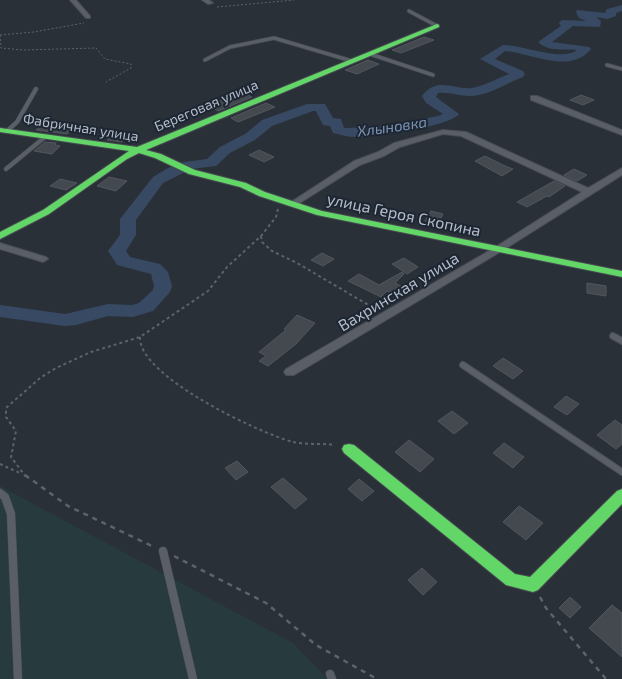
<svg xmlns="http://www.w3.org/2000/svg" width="622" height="679" viewBox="0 0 622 679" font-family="'Exo 2',sans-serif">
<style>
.green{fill:#273a3e}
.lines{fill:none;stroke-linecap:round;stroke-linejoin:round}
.river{fill:#384963;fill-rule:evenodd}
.building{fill:#444950;stroke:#52575f}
.lane-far3-casing{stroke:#484c53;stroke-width:4.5}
.lane-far2-casing{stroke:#484c53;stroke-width:5}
.lane-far1-casing{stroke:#484c53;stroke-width:8}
.lane-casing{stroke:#484c53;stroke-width:9}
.street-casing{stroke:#484c53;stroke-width:2}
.fast-casing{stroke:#484c53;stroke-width:2}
.path-far2{stroke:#5d636a;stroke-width:1;stroke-dasharray:2 2;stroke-linecap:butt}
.path-far1{stroke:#5d636a;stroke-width:2;stroke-dasharray:3 3;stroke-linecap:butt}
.path{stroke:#5d636a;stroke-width:2.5;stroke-dasharray:5 5;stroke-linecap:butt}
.lane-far3{stroke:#5a5e66;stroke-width:3}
.lane-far2{stroke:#5a5e66;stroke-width:4}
.lane-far1{stroke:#5a5e66;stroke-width:6}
.lane{stroke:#5a5e66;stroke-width:8}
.street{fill:#5a5e66;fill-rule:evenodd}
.fast{fill:#63d668;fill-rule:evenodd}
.labels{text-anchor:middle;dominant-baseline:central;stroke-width:4;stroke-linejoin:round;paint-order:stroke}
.far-street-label{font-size:14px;fill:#b4bcc9;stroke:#1d2633}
.far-water-label{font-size:15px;font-style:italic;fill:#7c92b1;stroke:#1d2633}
.street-label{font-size:16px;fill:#b4bcc9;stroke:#1d2633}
</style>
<rect width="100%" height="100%" fill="#2a3038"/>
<!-- green -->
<polygon class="green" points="0,486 293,643 326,677 333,679 0,679"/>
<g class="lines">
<!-- river -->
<path class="river" d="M622 5V11L616 13V16L607 19 596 17 601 21 600 27 573 26 552 42 589 47 591 49C570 75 532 53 505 51L495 59 523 71 525 74 523 77C507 83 487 96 470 96 458 96 451 92 438 93L436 97 459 114C449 127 374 137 356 137 348 137 341 135 333 133L330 126 323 125 316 111H313L272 126 255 140 230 153 216 166 191 169 163 183 136 220V235L126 251 130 257 160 264 168 272 172 286 170 292 153 311 133 317 108 316 76 325 65 326 0 317V305L65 314 108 304 132 305 139 303 153 290 154 286 151 274 117 265 108 251 120 235V219L153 177 168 168 184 162 207 159 220 147 245 134 262 120 307 104H325L333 118 341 119 344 128H347L388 126 438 116 443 114 426 103 422 96C437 76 453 90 472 88 484 86 498 78 509 74L480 59 503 45C522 45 562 62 577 50 564 49 548 52 538 42L561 26 559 23 562 20 586 21 579 18 576 12 577 10 605 13 607 9Z"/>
</g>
<!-- building -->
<g class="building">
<polygon points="424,37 434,40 401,53 392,50"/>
<polygon points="368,60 379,64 357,74 345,70"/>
<polygon points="244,93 252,97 218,111 208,105"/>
<polygon points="581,95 594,100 583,105 570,100"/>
<polygon points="266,103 275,107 238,122 231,118"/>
<polygon points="45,123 75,127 67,134 36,130"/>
<polygon points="116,132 130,135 122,142 107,140"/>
<polygon points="45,142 56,143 55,145 60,146 52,154 34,151"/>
<polygon points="259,150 274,157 264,162 249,155"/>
<polygon points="485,156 505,166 513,169 502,176 475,161"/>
<polygon points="574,169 587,175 577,181 564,175"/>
<polygon points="109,177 127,181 116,191 97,186"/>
<polygon points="60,179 77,183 66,190 50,186"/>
<polygon points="554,181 565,186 549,197 547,196 527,207 517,202"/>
<polygon points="431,211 443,214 438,224 425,221"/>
<polygon points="322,253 334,259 323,266 311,260"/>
<polygon points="404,258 418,267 407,274 392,264"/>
<polygon points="402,272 404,274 395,283 401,286 390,293 387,291 381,297 348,281 359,274 379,285"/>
<polygon points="587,283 606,286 606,296 587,293"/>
<polygon points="297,315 315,323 296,344 268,366 259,361 266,356 259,352 286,330 284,329"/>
<polygon points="503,358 523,371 513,379 493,366"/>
<polygon points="566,396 579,404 567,415 554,407"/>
<polygon points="452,411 468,423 454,434 438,421"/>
<polygon points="615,420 622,425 622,444 616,449 597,435"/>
<polygon points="409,440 434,459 420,472 395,452"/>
<polygon points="504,443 524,457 513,468 493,453"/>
<polygon points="237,461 248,472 236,480 225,468"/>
<polygon points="283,478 307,499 295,509 271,487"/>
<polygon points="359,479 374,491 362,501 348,489"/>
<polygon points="519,506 543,523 526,540 503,522"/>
<polygon points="422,568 437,582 423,595 408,580"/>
<polygon points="570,597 581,607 570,618 559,608"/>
<polygon points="612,605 622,613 622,657 589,628"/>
</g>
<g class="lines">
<defs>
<g id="lane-far3">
<polyline points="409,11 437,26"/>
<polyline points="370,54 433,75"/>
<polyline points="205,60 230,47 274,38 352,61"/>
<polyline points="607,65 622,69"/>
</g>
<g id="lane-far2">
<polyline points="7,131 17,122 36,89"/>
<polyline points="6,169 45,137"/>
</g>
<g id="lane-far1">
<polyline points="613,336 622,341"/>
<polyline points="463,365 622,472"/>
</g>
<g id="lane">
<polyline points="0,493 5,497 11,514 18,679"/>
<polyline points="163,551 193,679"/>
<polyline points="330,674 332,679"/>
</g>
<g id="street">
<polygon points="70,0 76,0 90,16 90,18 86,18"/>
<polygon points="202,0 209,0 213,3 208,4"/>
<polygon points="531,96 537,96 622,130 622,135 531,100"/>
<polygon points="443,130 466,132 588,188 622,168 622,175 500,252 294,375 286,375 284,372 286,369 494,248 582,192 461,136 443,134 400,147 384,156 360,165 295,206 289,206 288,204 354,161 378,152 394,143"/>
<polygon points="0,243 46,257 48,259 43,262 0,249"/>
</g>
<g id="fast">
<polygon points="437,24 439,25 439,27 146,150 161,154 195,170 246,183 265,192 322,211 622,271 622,277 317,215 259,196 240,187 189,174 155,158 139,153 127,159 49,214 0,239 0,232 43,210 129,151 0,132 0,128 137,147"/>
<polygon points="349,444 354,445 515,574 530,577 617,491 622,489 622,504 538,590 533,592 506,585 344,453 342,449 344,445"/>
</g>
</defs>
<!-- lane-far3 casing -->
<use href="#lane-far3" class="lane-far3-casing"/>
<!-- lane-far2 casing -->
<use href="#lane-far2" class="lane-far2-casing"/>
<!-- lane-far1 casing -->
<use href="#lane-far1" class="lane-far1-casing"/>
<!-- lane casing -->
<use href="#lane" class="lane-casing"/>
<!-- street casing -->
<use href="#street" class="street-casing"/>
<!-- fast casing -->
<use href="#fast" class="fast-casing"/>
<!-- path-far2 -->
<g class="path-far2">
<polyline points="217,7 294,0"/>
<polyline points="0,35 1,48 23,50 96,48 105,59 131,64 131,68 106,82"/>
<polyline points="0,35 34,32 84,23"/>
</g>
<!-- path-far1 -->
<g class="path-far1">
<polyline points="261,236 262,242 272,251 297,263 377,310"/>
<path d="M140 337C138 376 259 433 293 442 306 445 321 443 335 445"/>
<polyline points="0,464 22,474"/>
<polyline points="26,477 11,457 16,431 6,417 6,408 40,378 56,368 91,352 140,337 208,291 227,267 261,236 276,217 278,209"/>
</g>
<!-- path -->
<g class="path">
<polyline points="25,475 68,506 154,547"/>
<polyline points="174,556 266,603 316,645 377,679"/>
<polyline points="540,597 546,608 606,679"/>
</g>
<!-- lane-far3 -->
<use href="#lane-far3" class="lane-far3"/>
<!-- lane-far2 -->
<use href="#lane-far2" class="lane-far2"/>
<!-- lane-far1 -->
<use href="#lane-far1" class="lane-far1"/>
<!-- lane -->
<use href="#lane" class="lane"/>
<!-- street -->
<use href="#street" class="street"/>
<!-- fast -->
<use href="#fast" class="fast"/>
</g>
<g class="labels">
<!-- far-street labels -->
<g class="far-street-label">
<text transform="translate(206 105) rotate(-23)">Береговая улица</text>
<text transform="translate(81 127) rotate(9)">Фабричная улица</text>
</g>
<!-- far-water labels -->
<g class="far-water-label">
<text transform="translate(392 126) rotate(-8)">Хлыновка</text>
</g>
<!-- street labels -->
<g class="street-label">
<text transform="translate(404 214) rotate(12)">улица Героя Скопина</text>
<text transform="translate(398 291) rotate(-31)">Вахринская улица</text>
</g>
</g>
</svg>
